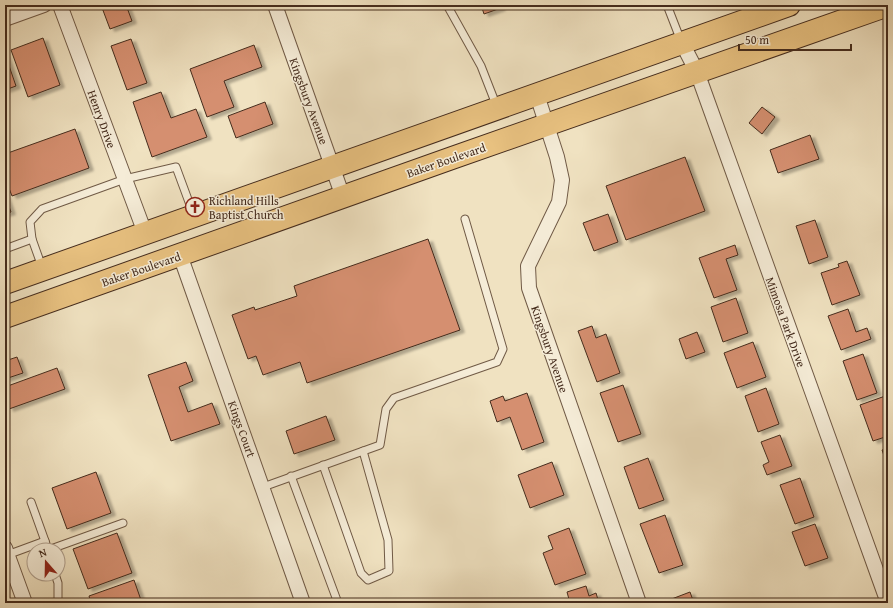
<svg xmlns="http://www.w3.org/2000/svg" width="893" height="608" viewBox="0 0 893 608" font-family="'Gentium Book Plus',serif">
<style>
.building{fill:#d58f70;stroke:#452c1d;filter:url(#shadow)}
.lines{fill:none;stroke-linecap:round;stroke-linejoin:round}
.lane-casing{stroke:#705a46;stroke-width:9}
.street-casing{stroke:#705a46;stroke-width:16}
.primary-casing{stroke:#452c1d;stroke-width:24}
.lane{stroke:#f5ecd7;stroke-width:7}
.street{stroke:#f5ecd7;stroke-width:14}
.primary{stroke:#e8c180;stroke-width:22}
.labels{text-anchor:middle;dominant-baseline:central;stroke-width:3;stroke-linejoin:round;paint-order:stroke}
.street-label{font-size:12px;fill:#452c1d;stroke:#f5ecd7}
.poi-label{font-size:12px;fill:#452c1d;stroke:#f5ecd7;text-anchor:start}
</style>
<defs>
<filter id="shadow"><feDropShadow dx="4.5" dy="2.5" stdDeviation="1" flood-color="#0004"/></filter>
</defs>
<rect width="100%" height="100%" fill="#f0e2c1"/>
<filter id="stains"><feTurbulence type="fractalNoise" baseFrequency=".005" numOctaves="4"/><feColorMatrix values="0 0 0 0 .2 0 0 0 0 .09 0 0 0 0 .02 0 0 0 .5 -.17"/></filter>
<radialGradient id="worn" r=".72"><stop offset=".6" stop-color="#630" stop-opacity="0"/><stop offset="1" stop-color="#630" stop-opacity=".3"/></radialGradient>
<!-- building -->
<g class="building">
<polygon points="101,5 126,5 132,21 110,29"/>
<polygon points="481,5 500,5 501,8 484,14"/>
<polygon points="43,38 60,85 28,97 11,50"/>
<polygon points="131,39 147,83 127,90 111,46"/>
<polygon points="254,45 262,67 224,81 234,107 207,117 190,69"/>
<polygon points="5,54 16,86 5,90"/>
<polygon points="161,92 171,118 196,109 207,137 152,157 133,102"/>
<polygon points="265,102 273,124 236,138 228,116"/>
<polygon points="762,107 775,117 762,134 749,123"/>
<polygon points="75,129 89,168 12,196 5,178 5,154"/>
<polygon points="810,135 819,159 778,173 770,150"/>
<polygon points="685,157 705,211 626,240 606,186"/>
<polygon points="5,195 11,212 5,214"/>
<polygon points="608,214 618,242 594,251 583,223"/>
<polygon points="815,220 828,257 809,264 796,226"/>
<polygon points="428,239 460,330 307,383 300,362 263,375 256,356 248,359 232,315 254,307 255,310 297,296 294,286"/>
<polygon points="735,245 738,255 726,259 737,290 714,298 699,258"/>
<polygon points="847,261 860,295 832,305 821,273 839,267 838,264"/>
<polygon points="736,298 748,333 723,342 711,307"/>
<polygon points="848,309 856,332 867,328 871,339 841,350 828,316"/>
<polygon points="592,326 596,338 606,334 620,373 597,382 578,331"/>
<polygon points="697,332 705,352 686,359 679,339"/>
<polygon points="753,342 766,377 737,388 724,353"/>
<polygon points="863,354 877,393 857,400 843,361"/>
<polygon points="17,357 23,373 5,379 5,361"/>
<polygon points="186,362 193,381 179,387 188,412 212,403 220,424 171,441 148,375"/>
<polygon points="57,368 65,389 9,409 5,398 5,387"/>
<polygon points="623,385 641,434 618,442 600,393"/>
<polygon points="766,388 779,424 758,432 745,396"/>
<polygon points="527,393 544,442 522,450 510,417 497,422 490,401 503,396 505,401"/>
<polygon points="888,395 888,436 873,441 860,405"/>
<polygon points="326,416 335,440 294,454 286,431"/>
<polygon points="780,435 792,466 767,475 763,465 769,462 761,442"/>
<polygon points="888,448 888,467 882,450"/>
<polygon points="648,458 664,500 639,509 624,467"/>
<polygon points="552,462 564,495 530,508 518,475"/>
<polygon points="96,472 111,513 67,529 52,488"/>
<polygon points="800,478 814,517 795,524 780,485"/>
<polygon points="665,515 683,565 659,573 640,524"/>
<polygon points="815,524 828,558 805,566 792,532"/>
<polygon points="569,528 586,574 555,585 543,553 553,549 548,536"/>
<polygon points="117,533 132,573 88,589 73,549"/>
<polygon points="134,580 142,603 91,603 89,596"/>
<polygon points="586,586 589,596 596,593 599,603 570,603 567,592"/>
<polygon points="690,592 694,603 670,603 669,600"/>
</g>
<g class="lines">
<defs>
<g id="lane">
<polyline points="447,5 481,66 497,107"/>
<polyline points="667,5 681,41"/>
<polyline points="5,249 32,239"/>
<polyline points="42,267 32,239 30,222 42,209 125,179 176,167 193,213"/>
<polyline points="323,465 361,573 368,580 389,571 388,540 363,451"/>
<polyline points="291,476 338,603"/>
<polyline points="263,487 380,445 386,409 394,398 497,362 503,349 465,219"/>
<polyline points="31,502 45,541"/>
<polyline points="48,550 123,523"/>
<polyline points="7,555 45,541 48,550"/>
<polyline points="55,574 58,583 58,603"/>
</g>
<g id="street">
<polyline points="60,5 145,233"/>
<polyline points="275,5 343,197"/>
<polyline points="5,19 44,5"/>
<polyline points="682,43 697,72 888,603"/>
<polyline points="537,95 557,157 562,180 559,202 528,266 529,288 639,603"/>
<polyline points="180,255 303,603"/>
<polyline points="5,548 25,603"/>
</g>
<g id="primary">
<polyline points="5,283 789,5"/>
<polyline points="5,317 452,158 888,5"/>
</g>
</defs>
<!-- lane casing -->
<use href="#lane" class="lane-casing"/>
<!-- street casing -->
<use href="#street" class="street-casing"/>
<!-- primary casing -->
<use href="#primary" class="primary-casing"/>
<!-- lane -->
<use href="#lane" class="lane"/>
<!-- street -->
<use href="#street" class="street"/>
<!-- primary -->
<use href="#primary" class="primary"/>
</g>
<!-- icons -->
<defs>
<symbol id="church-ring" viewBox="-11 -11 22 22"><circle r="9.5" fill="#f5ecd7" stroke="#8f2418" stroke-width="1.5"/><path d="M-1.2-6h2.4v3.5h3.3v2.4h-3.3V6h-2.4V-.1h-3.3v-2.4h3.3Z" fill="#8f2418"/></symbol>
</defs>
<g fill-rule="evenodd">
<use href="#church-ring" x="184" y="196" width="22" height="22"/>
</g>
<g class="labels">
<!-- street labels -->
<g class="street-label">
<text transform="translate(309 101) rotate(70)">Kingsbury Avenue</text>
<text transform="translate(102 119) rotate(70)">Henry Drive</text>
<text transform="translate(446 160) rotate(-19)">Baker Boulevard</text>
<text transform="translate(141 269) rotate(-19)">Baker Boulevard</text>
<text transform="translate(786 322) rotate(70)">Mimosa Park Drive</text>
<text transform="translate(550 349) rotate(71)">Kingsbury Avenue</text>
<text transform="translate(242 429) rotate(70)">Kings Court</text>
</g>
<!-- poi labels -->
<g class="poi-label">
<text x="209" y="200">Richland Hills<tspan x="209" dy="14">Baptist Church</tspan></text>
</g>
</g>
<!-- margin -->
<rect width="893" height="608" fill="none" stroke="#f0e2c1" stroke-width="20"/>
<rect x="6" y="6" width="881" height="596" fill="none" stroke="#452c1d" stroke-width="2"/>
<rect x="10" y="10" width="873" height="588" fill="none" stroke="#452c1d"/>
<!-- north arrow -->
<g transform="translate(46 562) rotate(340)"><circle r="19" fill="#f5ecd7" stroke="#af9f8d"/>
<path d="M0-3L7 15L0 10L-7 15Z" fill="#8f2418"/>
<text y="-6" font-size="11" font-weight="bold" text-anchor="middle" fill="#452c1d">N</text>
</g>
<!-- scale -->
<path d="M739 44v6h112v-6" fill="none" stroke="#452c1d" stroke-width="2"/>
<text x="745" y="44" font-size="12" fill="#452c1d" stroke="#f5ecd7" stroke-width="3" paint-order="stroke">50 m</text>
<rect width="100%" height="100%" filter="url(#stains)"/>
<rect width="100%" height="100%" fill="url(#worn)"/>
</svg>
